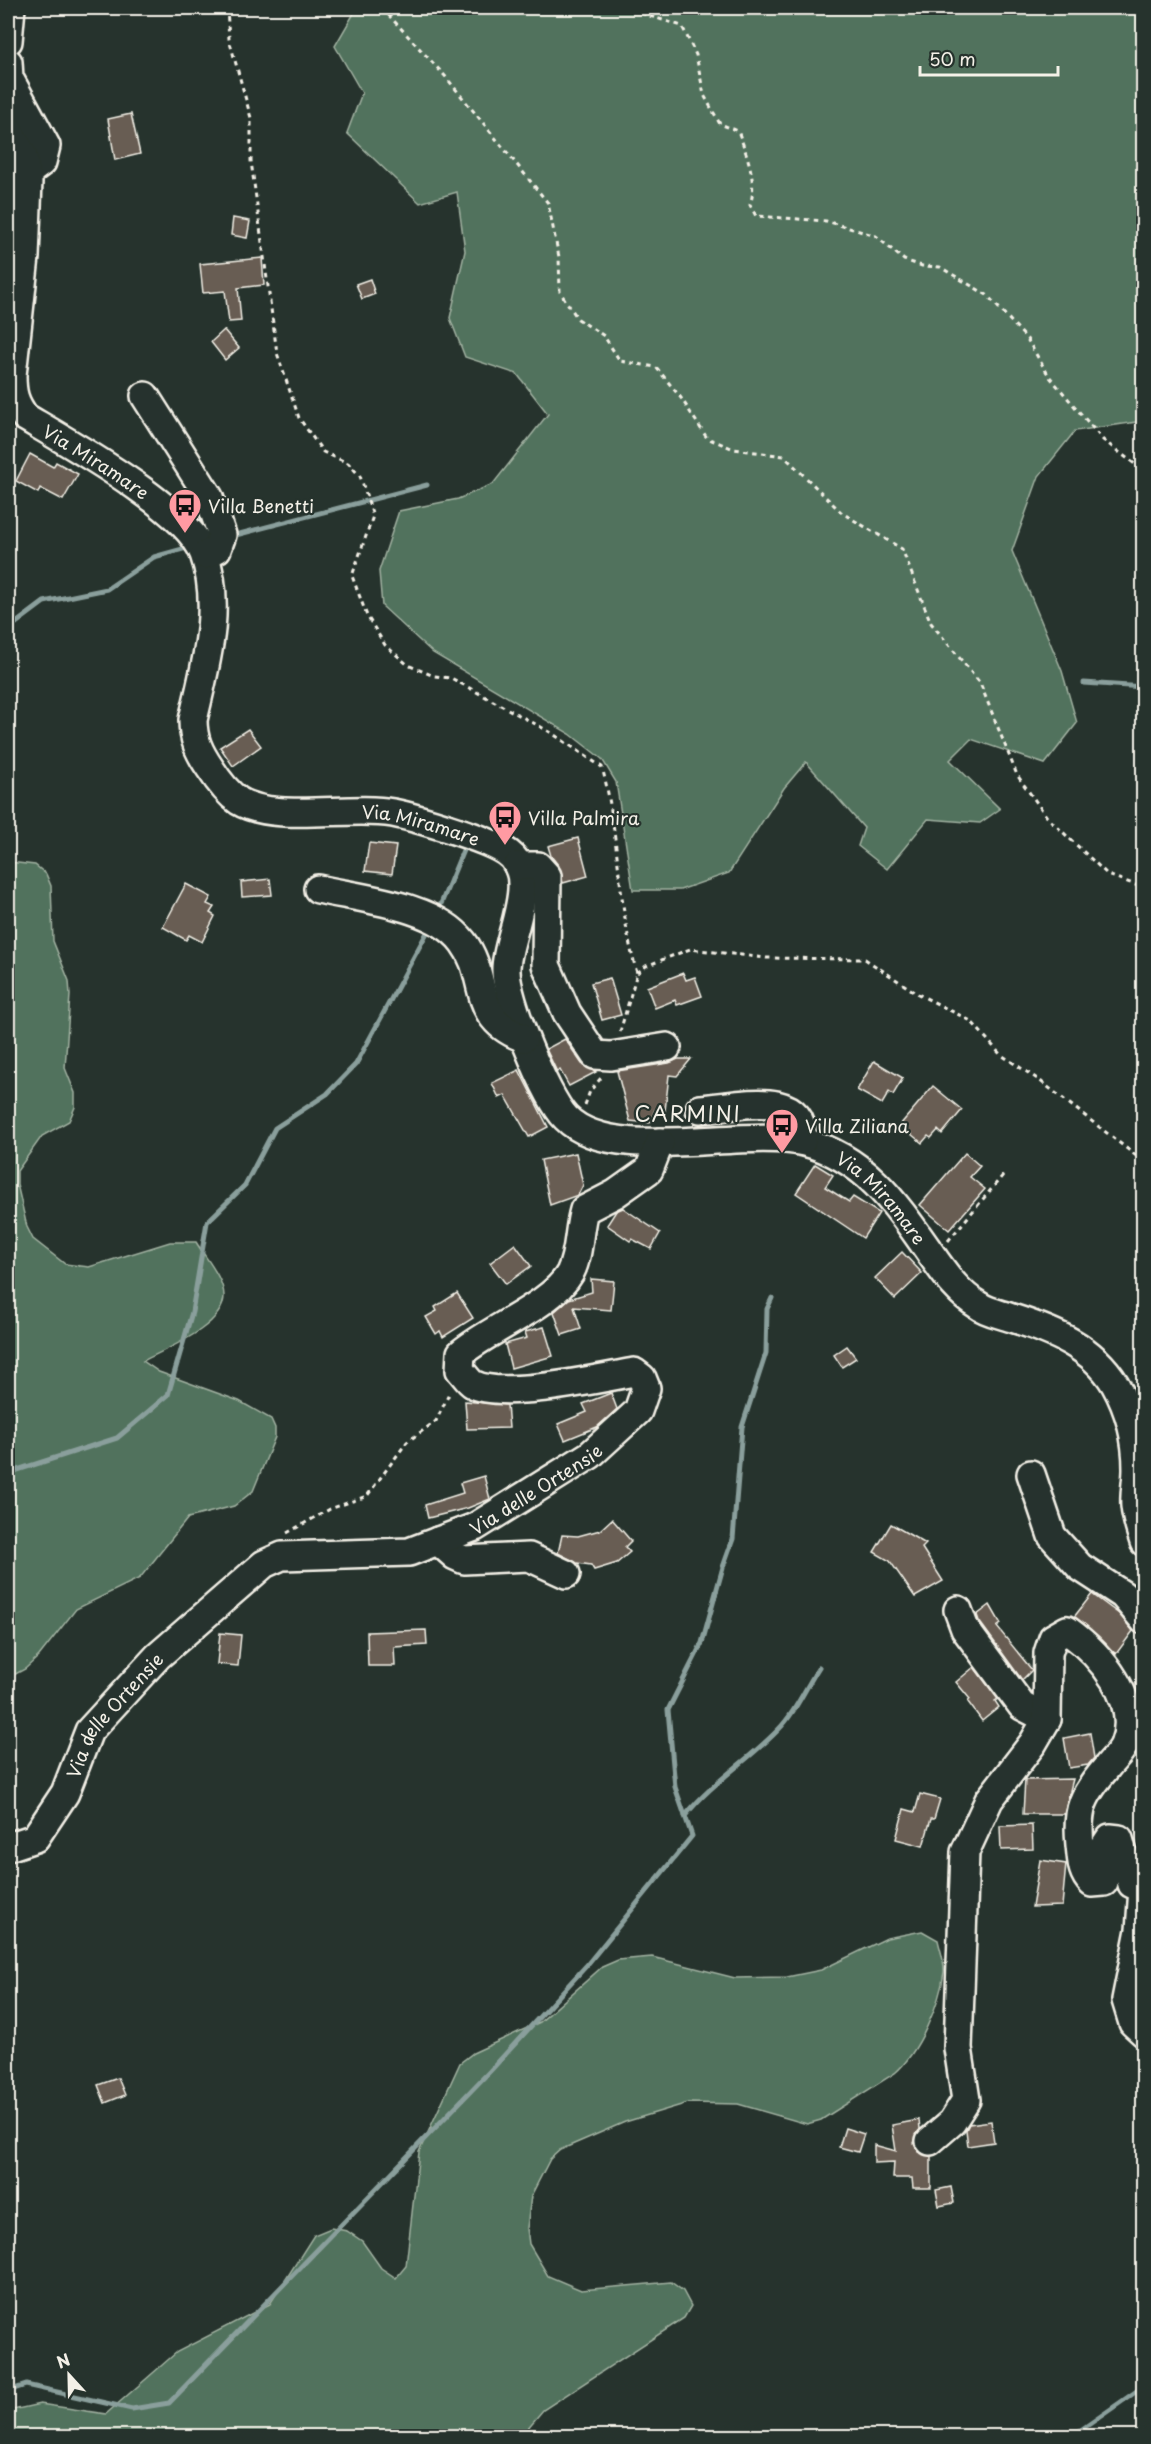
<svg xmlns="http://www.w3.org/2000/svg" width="1151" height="2444" viewBox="0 0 1151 2444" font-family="'Playpen Sans',sans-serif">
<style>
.green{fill:#51725d;stroke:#a2b2a2;stroke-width:1.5}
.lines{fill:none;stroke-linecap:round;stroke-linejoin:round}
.stream{stroke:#8a9f9c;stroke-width:5}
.building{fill:#685d52;stroke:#f4f1e8;stroke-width:1.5}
.minor-casing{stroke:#f4f1e8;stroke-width:32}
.path{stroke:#f4f1e8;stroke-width:3;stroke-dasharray:4.5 4.5;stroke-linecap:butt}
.minor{stroke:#26332d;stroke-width:27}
.labels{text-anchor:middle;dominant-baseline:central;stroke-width:4.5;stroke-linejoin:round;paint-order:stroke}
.street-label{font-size:18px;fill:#f4f1e8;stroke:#26332d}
.poi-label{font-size:18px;fill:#f4f1e8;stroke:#26332d;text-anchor:start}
.quarter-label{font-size:21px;letter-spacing:1.5px;fill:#f4f1e8;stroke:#26332d}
</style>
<rect width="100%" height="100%" fill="#26332d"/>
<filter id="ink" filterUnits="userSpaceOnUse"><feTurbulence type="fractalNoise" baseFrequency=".0167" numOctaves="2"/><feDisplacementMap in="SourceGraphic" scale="12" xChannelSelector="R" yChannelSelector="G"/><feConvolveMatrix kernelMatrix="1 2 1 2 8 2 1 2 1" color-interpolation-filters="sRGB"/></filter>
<g filter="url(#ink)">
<!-- green -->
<g class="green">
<polygon points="357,8 1143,8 1143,421 1075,431 1039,476 1012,551 1062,671 1077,723 1045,764 971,739 950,760 1000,809 980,823 928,819 887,869 858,846 864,828 806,762 784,788 729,873 680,890 633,890 616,782 602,759 570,734 433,653 382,606 379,571 399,511 458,499 493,484 548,414 517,374 465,357 450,318 465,251 457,192 420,203 347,133 362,93 335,46"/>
<path d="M9 862 35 865 46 874 51 886 53 941 69 981 70 995 65 1068 75 1093V1107L69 1121 42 1136 17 1171V1184L27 1227 33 1239 65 1264 89 1267 170 1242H196C205 1257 224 1279 224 1296 224 1327 165 1349 143 1361L159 1372 239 1401 271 1419 275 1428V1437L253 1491 234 1506 188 1518 140 1578 76 1609 39 1656 25 1669 8 1678Z"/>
<path d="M922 1931 938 1940C940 1950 945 1962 944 1972 940 2004 919 2052 895 2073L821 2120 807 2124 738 2104 688 2103 625 2122 560 2150 550 2159 531 2196 527 2228 529 2244 548 2276 581 2290 671 2282 683 2291 691 2306 684 2318 543 2410 521 2436H8V2411L40 2404 106 2414 177 2352 270 2304 314 2235 331 2228 347 2231 362 2241 381 2268 396 2278 406 2266 419 2152 460 2063 473 2053 540 2022 602 1967 618 1960 652 1957 735 1978 787 1977 821 1970 887 1938Z"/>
</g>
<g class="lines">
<!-- stream -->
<g class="stream">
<polyline points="228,537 427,485"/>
<polyline points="8,629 44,602 107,589 154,557 190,547"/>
<polyline points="1084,683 1144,687"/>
<polyline points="438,911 466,843"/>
<polyline points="8,1473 117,1438 168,1395 192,1312 207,1222 245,1185 275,1128 327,1094 356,1064 430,927"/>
<path d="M685 1816C712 1782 748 1761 778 1730 795 1713 806 1687 819 1667"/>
<polyline points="8,2391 26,2385 132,2409 169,2403 490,2071 586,1966 692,1836 675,1787 668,1710 702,1643 723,1567 733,1539 742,1427 766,1353 767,1309 772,1298"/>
<polyline points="1057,2436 1078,2432 1144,2386"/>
</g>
</g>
<!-- building -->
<g class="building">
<polygon points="131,114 140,154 115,160 108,119"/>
<polygon points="233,218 250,221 247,238 231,235"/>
<polygon points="262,258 264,285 238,288 241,321 229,322 225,291 203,293 200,264"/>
<polygon points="370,279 375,294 362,299 356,284"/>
<polygon points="224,330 239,348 225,360 211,342"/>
<polygon points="30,454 53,467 56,462 78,474 63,500 40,488 38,493 16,481"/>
<polygon points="248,729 261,746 233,766 220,747"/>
<polygon points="578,838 588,876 563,883 559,866 551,856 548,846"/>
<polygon points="369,843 396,846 392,874 365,871"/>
<polygon points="270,879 272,895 242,897 241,882"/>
<polygon points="186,884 211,897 207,904 214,907 210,913 215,916 202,942 189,935 186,940 163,927"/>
<polygon points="683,973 686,980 695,977 702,996 677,1005 675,1000 655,1008 647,987"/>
<polygon points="610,978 621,1015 602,1020 591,983"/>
<polygon points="565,1039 582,1064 596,1072 569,1086 560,1070 557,1072 546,1049"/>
<polygon points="678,1059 691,1059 677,1076 669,1075 665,1111 655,1110 650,1123 630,1121 617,1071 669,1063"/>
<polygon points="874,1061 903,1078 893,1095 889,1092 882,1104 857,1090"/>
<polygon points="519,1070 548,1127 529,1137 505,1095 499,1098 492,1083"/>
<polygon points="933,1086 962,1110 942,1134 938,1130 931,1138 928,1136 922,1143 900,1125"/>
<polygon points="576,1153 583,1185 578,1195 550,1205 541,1160"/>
<polygon points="965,1153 980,1166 970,1177 985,1189 949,1230 920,1205"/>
<polygon points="815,1164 833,1175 825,1187 849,1202 853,1197 879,1213 863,1238 796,1193"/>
<polygon points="623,1208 660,1233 651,1249 632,1239 630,1241 607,1225 616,1211"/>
<polygon points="515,1244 531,1266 506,1284 490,1263"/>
<polygon points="902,1252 922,1273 895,1299 875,1278"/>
<polygon points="591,1279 614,1281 611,1310 574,1307 581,1329 562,1335 554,1312 569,1299 592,1292"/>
<polygon points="457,1293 473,1318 443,1337 440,1331 436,1334 426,1317 437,1311 435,1307"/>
<polygon points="544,1327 553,1356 511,1368 505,1344 527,1338 525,1332"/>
<polygon points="847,1346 856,1358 842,1367 834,1355"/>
<polygon points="611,1393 617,1409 597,1427 565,1440 558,1424 587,1412 583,1404"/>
<polygon points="465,1401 507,1405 509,1428 467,1429"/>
<polygon points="484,1476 490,1499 468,1508 428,1518 425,1505 463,1493 460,1483"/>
<polygon points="612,1519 631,1541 625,1547 630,1552 617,1563 594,1570 591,1565 577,1563 558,1553 562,1535 578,1536 600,1530"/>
<polygon points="891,1524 926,1544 922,1548 943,1581 915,1597 890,1561 874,1552"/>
<polygon points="1092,1594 1119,1614 1133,1631 1116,1654 1074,1617"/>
<polygon points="990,1605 1001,1624 997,1627 1032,1670 1022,1680 979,1621 977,1615"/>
<polygon points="426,1630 427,1645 394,1647 395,1666 368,1666 367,1632"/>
<polygon points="220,1633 241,1635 238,1666 217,1664"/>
<polygon points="974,1667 998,1699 995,1701 999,1707 982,1721 968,1702 970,1699 956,1682"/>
<polygon points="1090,1733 1094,1758 1088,1765 1069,1768 1064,1738"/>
<polygon points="1073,1779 1064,1814 1023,1814 1025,1780"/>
<polygon points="920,1794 940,1799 934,1819 931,1819 923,1846 896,1839 904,1809 915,1812"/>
<polygon points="1032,1825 1033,1849 1001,1850 1000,1826"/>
<polygon points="1040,1860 1066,1864 1062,1906 1032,1907"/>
<polygon points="118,2078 125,2095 105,2103 98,2085"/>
<polygon points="919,2120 920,2129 914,2143 919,2152 931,2156 931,2188 913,2188 912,2178 893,2178 894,2162 874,2163 874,2145 896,2151 892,2125"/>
<polygon points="991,2121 994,2142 968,2146 966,2130 969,2124"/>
<polygon points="845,2128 864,2134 858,2152 839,2147"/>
<polygon points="951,2187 954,2203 939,2206 936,2190"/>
</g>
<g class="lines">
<defs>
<g id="minor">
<polyline points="8,41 11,8"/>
<polyline points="8,62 9,78 46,146 42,162 34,168 25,167"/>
<path id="s1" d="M8 128 23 155 28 181 25 257 12 375C12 393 14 402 25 417 69 443 188 509 204 554 223 607 205 667 193 720 193 739 199 752 210 768 217 779 227 793 239 801 275 823 350 805 393 813 417 818 485 838 505 851 543 874 506 937 506 969 505 998 546 1098 566 1118 613 1165 743 1127 804 1142 867 1158 898 1207 933 1257 946 1275 958 1293 978 1305 987 1312 1001 1314 1012 1318 1053 1331 1092 1346 1115 1384 1130 1411 1137 1438 1137 1469 1137 1481 1134 1494 1135 1506 1136 1517 1140 1530 1144 1542"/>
<polyline points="145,396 209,497 222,535 217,549 205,555"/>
<polyline points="518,866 538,866 547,876 546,965 567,1013 595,1055 611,1056 667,1047"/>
<path d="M318 889C362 899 435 905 463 942 490 977 469 1018 524 1038"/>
<path d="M700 1109C735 1107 807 1086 802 1141"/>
<polyline points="1031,1474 1052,1536 1080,1567 1123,1595 1144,1620"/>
<polyline points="438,1541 455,1556 464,1560 529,1557 566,1574"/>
<polyline points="958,1610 965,1629 1022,1706 1047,1719"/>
<path id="s2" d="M8 1847 35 1838 65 1793 89 1731 158 1656 264 1564 282 1556 409 1552 475 1527 590 1455 638 1411 646 1388 642 1378 634 1372C601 1378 502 1400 473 1384 468 1381 464 1374 460 1370L461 1353C491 1328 552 1305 570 1273 580 1254 578 1230 584 1210L615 1194 649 1170 660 1142"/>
<polyline points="1144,1875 1140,1930 1126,2000 1133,2023 1144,2033"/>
<path d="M930 2141 952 2122 966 2100 958 2048 965 1852 989 1800 1033 1743 1047 1719 1048 1653 1053 1638 1067 1630C1100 1654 1142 1701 1124 1745 1121 1753 1112 1760 1107 1767 1083 1795 1076 1808 1080 1845 1082 1861 1081 1872 1092 1883L1104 1882V1847L1110 1838 1119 1839 1132 1884 1142 1888"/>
</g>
</defs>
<!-- minor casing -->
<use href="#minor" class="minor-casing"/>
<!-- path -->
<g class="path">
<path d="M227 8 229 39 251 118V161L277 353 299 418 323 452 348 463 360 476 373 516 352 576 367 616 385 645 408 665 434 676 451 678 550 732 602 767C620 835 617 906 637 973"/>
<polyline points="382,8 445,76 548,203 559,257 560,292 578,319 604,336 620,361 656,367 681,398 707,438 734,449 784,456 842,513 902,549 931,623 980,683 1017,775 1047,817 1108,875 1144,888"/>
<path d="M624 8 682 26 696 55 704 95 720 124 738 131C746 152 758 182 750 205L756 216 826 221 876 236 904 260 922 266 940 267 987 295 1027 339 1049 376 1103 440 1144 471"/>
<polyline points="637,973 646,966 690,949 766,958 865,959 918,994 971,1021 1000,1054 1039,1080 1144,1162"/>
<polyline points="620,1032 637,973"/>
<polyline points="585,1105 590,1091 601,1078"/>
<polyline points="948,1241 1004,1174"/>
<polyline points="287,1533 330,1509 367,1496 407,1442 436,1421 450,1392"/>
</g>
<!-- minor -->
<use href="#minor" class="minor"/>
</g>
</g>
<!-- icons -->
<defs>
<symbol id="bus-pin" viewBox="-11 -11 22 30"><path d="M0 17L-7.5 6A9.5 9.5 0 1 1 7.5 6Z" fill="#ff9aa2" stroke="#26332d"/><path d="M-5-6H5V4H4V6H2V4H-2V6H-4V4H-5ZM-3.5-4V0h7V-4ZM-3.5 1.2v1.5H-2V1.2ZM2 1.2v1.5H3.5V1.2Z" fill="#111"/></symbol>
</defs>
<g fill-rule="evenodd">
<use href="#bus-pin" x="166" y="486" width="38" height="52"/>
<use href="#bus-pin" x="486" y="798" width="38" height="52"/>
<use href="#bus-pin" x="763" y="1106" width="38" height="52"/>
</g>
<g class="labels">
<!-- street labels -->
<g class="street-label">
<text stroke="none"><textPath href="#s1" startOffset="381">Via Miramare</textPath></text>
<text stroke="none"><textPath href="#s1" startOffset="975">Via Miramare</textPath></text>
<text stroke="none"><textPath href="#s1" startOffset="1694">Via Miramare</textPath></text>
<text stroke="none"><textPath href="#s2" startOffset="680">Via delle Ortensie</textPath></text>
<text stroke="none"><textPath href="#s2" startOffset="176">Via delle Ortensie</textPath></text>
</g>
<!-- poi labels -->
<g class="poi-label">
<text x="208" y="505">Villa Benetti</text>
<text x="528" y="817">Villa Palmira</text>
<text x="805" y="1125">Villa Ziliana</text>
</g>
<!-- quarter labels -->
<g class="quarter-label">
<text x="688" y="1113">CARMINI</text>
</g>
</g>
<!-- margin -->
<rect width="1151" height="2444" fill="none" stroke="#26332d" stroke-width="30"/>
<rect x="15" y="15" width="1121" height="2414" fill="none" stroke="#f4f1e8" stroke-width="2" filter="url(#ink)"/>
<!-- north arrow -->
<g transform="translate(69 2375) rotate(338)" stroke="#26332d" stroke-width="4.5" paint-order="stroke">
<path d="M0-4.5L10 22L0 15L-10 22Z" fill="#f4f1e8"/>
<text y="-9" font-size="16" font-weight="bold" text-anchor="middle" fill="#f4f1e8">N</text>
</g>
<!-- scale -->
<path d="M920 66v9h138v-9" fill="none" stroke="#f4f1e8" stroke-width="3"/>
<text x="929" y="66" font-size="18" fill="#f4f1e8" stroke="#26332d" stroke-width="4.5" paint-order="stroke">50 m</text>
</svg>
